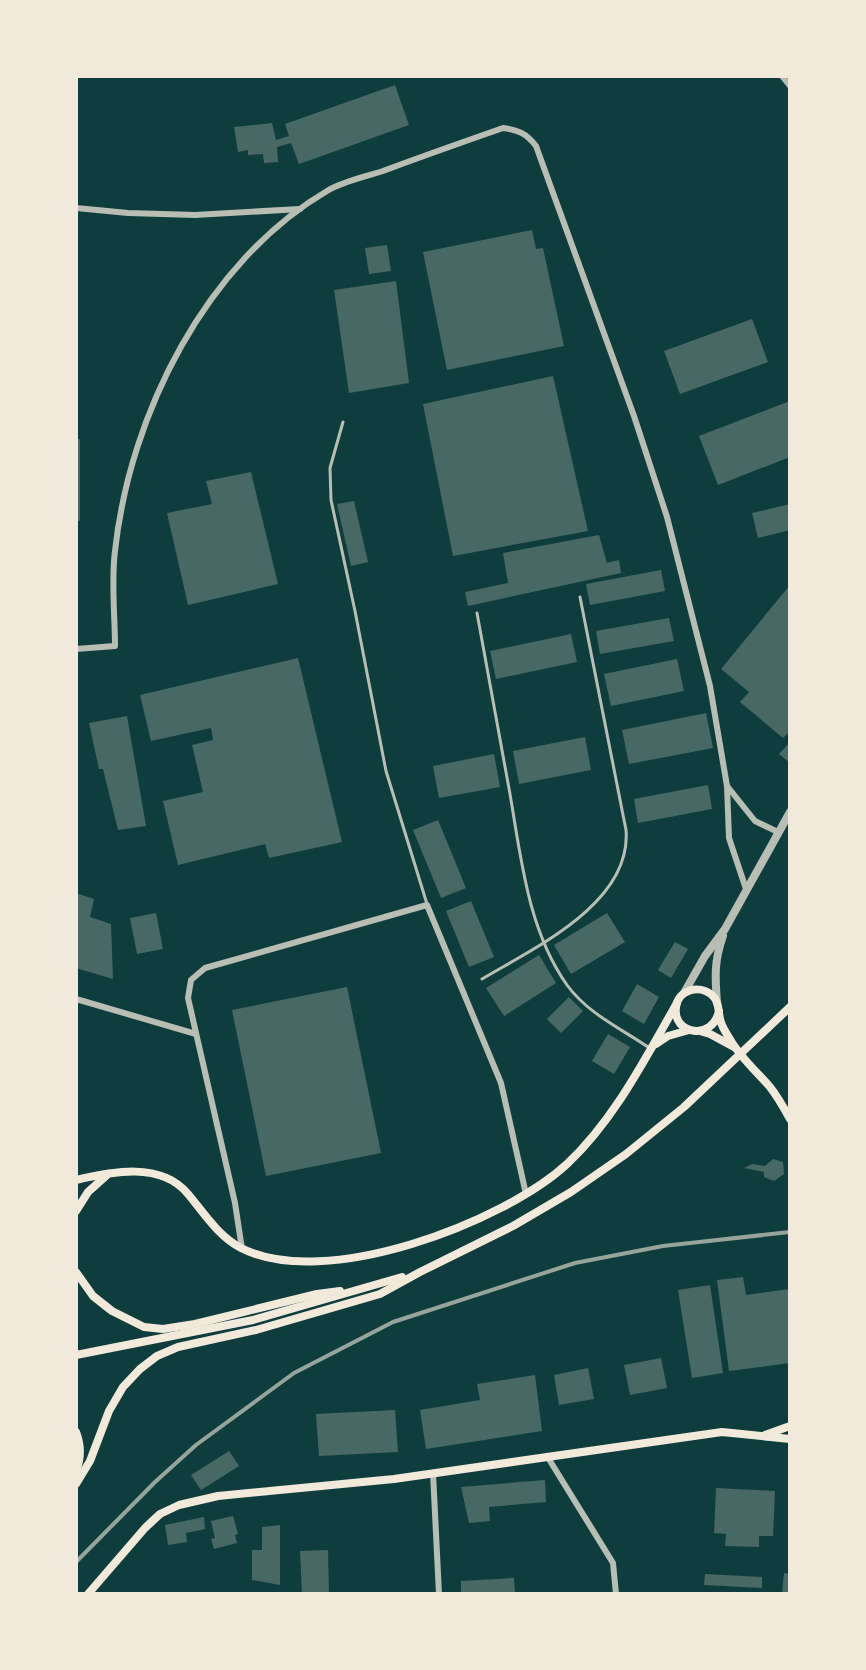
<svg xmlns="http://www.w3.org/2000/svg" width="866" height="1670" viewBox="0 0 866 1670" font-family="'IBM Plex Sans',sans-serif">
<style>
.building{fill:#486865}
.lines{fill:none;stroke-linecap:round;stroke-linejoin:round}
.service{stroke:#b8beb3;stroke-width:3}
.minor{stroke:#b8beb3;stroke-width:6}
.tertiary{stroke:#b8beb3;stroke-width:8}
.secondary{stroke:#f1e9da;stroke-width:8}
.rail{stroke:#97a49c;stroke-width:4}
</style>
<rect width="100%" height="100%" fill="#0f3d3e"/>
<!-- building -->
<g class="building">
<polygon points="395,85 409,125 299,164 291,143 277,147 278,162 264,163 263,154 248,155 248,150 238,152 234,127 272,123 276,140 289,136 285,124"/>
<polygon points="532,230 536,249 543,248 564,346 447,370 423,252"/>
<polygon points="387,245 391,271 369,274 365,248"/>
<polygon points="396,281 409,383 349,393 334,290"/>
<polygon points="752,319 768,362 680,394 664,351"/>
<polygon points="553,376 588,531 453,556 423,404"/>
<polygon points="790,401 790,457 718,485 699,436"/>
<rect x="76" y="439" width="4" height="82"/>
<polygon points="251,472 278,584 188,605 167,513 212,504 206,481"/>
<polygon points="354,501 368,562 351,566 337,504"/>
<polygon points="790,504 790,530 758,538 752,513"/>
<polygon points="599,535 607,563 619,560 621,573 468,606 465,592 508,583 503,553"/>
<polygon points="661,570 665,591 590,605 586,584"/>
<polygon points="790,585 790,731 783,738 740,702 749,692 721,669"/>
<polygon points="669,618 674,641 600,654 596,631"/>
<polygon points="571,634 577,662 496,679 490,651"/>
<polygon points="298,658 342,842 269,858 265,844 178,865 163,801 203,792 192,745 213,740 211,728 151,741 140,695"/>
<polygon points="677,659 684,691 611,706 604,674"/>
<polygon points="706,713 713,748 629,764 622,730"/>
<polygon points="127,716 146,826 118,830 103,769 99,769 89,723"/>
<polygon points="585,737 591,770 519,784 513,751"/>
<polygon points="790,742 790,763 779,754"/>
<polygon points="494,754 500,787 439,798 433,766"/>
<polygon points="708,785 712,809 638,823 634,799"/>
<polygon points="438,820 466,888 441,898 413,830"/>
<polygon points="76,893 94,899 90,917 111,924 113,979 76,968"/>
<polygon points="471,901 494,957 469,967 446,911"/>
<polygon points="156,913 163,949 137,954 130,918"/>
<polygon points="607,913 625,942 571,974 554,945"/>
<polygon points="675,942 688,949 671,978 658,970"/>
<polygon points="539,955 556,983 504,1016 486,988"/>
<polygon points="637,984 659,997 644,1024 622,1011"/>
<polygon points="347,987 381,1153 266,1176 232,1010"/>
<polygon points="569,997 583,1011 561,1033 547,1019"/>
<polygon points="608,1034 630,1047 614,1074 592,1061"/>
<polygon points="773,1159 783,1162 784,1174 774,1181 764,1177 764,1172 744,1168 752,1164 765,1166"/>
<polygon points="743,1277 746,1295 790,1289 790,1363 729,1371 717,1280"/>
<polygon points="710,1285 723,1373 692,1378 678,1290"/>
<polygon points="661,1358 667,1388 630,1395 624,1365"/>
<polygon points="588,1368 594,1399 559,1405 554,1375"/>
<polygon points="535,1375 542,1431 426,1449 420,1410 480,1400 477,1384"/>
<polygon points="395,1410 398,1452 319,1456 316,1414"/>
<polygon points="229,1451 239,1466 201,1490 191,1475"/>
<polygon points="545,1480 546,1502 489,1507 490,1521 469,1523 461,1487"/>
<polygon points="716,1488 775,1491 773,1536 759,1536 759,1547 725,1546 726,1534 714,1533"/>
<polygon points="233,1516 238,1534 235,1535 237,1543 214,1549 211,1539 215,1538 211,1521"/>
<polygon points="204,1517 205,1529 186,1533 187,1542 168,1545 165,1525"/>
<polygon points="280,1525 280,1585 252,1580 252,1550 262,1550 262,1527"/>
<polygon points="328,1550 329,1594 302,1594 300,1551"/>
<polygon points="784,1573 790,1574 790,1594 782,1594"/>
<polygon points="705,1574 762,1577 762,1588 704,1585"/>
<polygon points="514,1578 515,1594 461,1594 461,1581"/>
</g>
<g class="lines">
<!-- service -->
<g class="service">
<polyline points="343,422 330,468 331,500 355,611 386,771 427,904"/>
<path d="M477 613C488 673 499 734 510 794 521 858 528 930 567 985 588 1014 622 1029 651 1049"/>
<path d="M482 979C534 948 632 903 626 830L580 597"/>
</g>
<!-- minor -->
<g class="minor">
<polyline points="782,76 790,86"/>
<polyline points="76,208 128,213 195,215 300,209"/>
<path d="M76 649 115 646C115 616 111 581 115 551 130 414 206 262 327 191 343 181 365 177 383 171 423 156 463 142 503 128 518 130 526 133 536 146L634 416 667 517 710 686 727 786 729 838 746 889"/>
<polyline points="727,786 755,821 778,832"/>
<polyline points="76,999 196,1034"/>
<polyline points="242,1249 235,1203 188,998 191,980 205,968 427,905 501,1083 526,1194"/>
<polyline points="547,1456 613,1563 616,1594"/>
<polyline points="433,1473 439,1594"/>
</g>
<!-- tertiary -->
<g class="tertiary">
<polyline points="684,993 705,956 725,929 790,812"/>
<path d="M717 1003C715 977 714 961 723 936"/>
</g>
<!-- secondary -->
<g class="secondary">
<path d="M719 1011C713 1041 672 1035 676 1007 678 990 699 984 712 995 721 1003 717 1015 722 1025 724 1030 728 1036 731 1041 741 1058 757 1072 770 1087 778 1097 784 1108 790 1119"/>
<polyline points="703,1032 710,1034 734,1047"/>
<polyline points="656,1044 668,1036 689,1030"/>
<path d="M76 1180C111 1172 161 1161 188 1194 204 1213 218 1236 241 1248 324 1291 503 1223 567 1164 614 1120 645 1059 677 1003"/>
<polyline points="76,1211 88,1192 107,1175"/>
<polyline points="76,1272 93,1296 112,1311 144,1327 163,1329 195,1324 317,1294 340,1291"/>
<polyline points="76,1355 253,1320 402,1277"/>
<path d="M76 1432C81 1445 81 1459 76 1471"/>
<polyline points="765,1435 790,1426"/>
<polyline points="76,1484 90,1461 109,1411 123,1387 140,1369 157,1356 178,1347 256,1330 380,1294 420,1272 513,1226 571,1192 626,1154 684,1107 790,1007"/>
<polyline points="88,1594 145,1528 160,1514 179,1505 218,1496 394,1479 722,1432 790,1439"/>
</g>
<!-- rail -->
<polyline class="rail" points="76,1562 155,1482 196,1445 294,1373 393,1322 575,1263 663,1246 790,1232"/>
</g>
<!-- border -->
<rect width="866" height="1670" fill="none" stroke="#f1e9da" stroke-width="156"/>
</svg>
